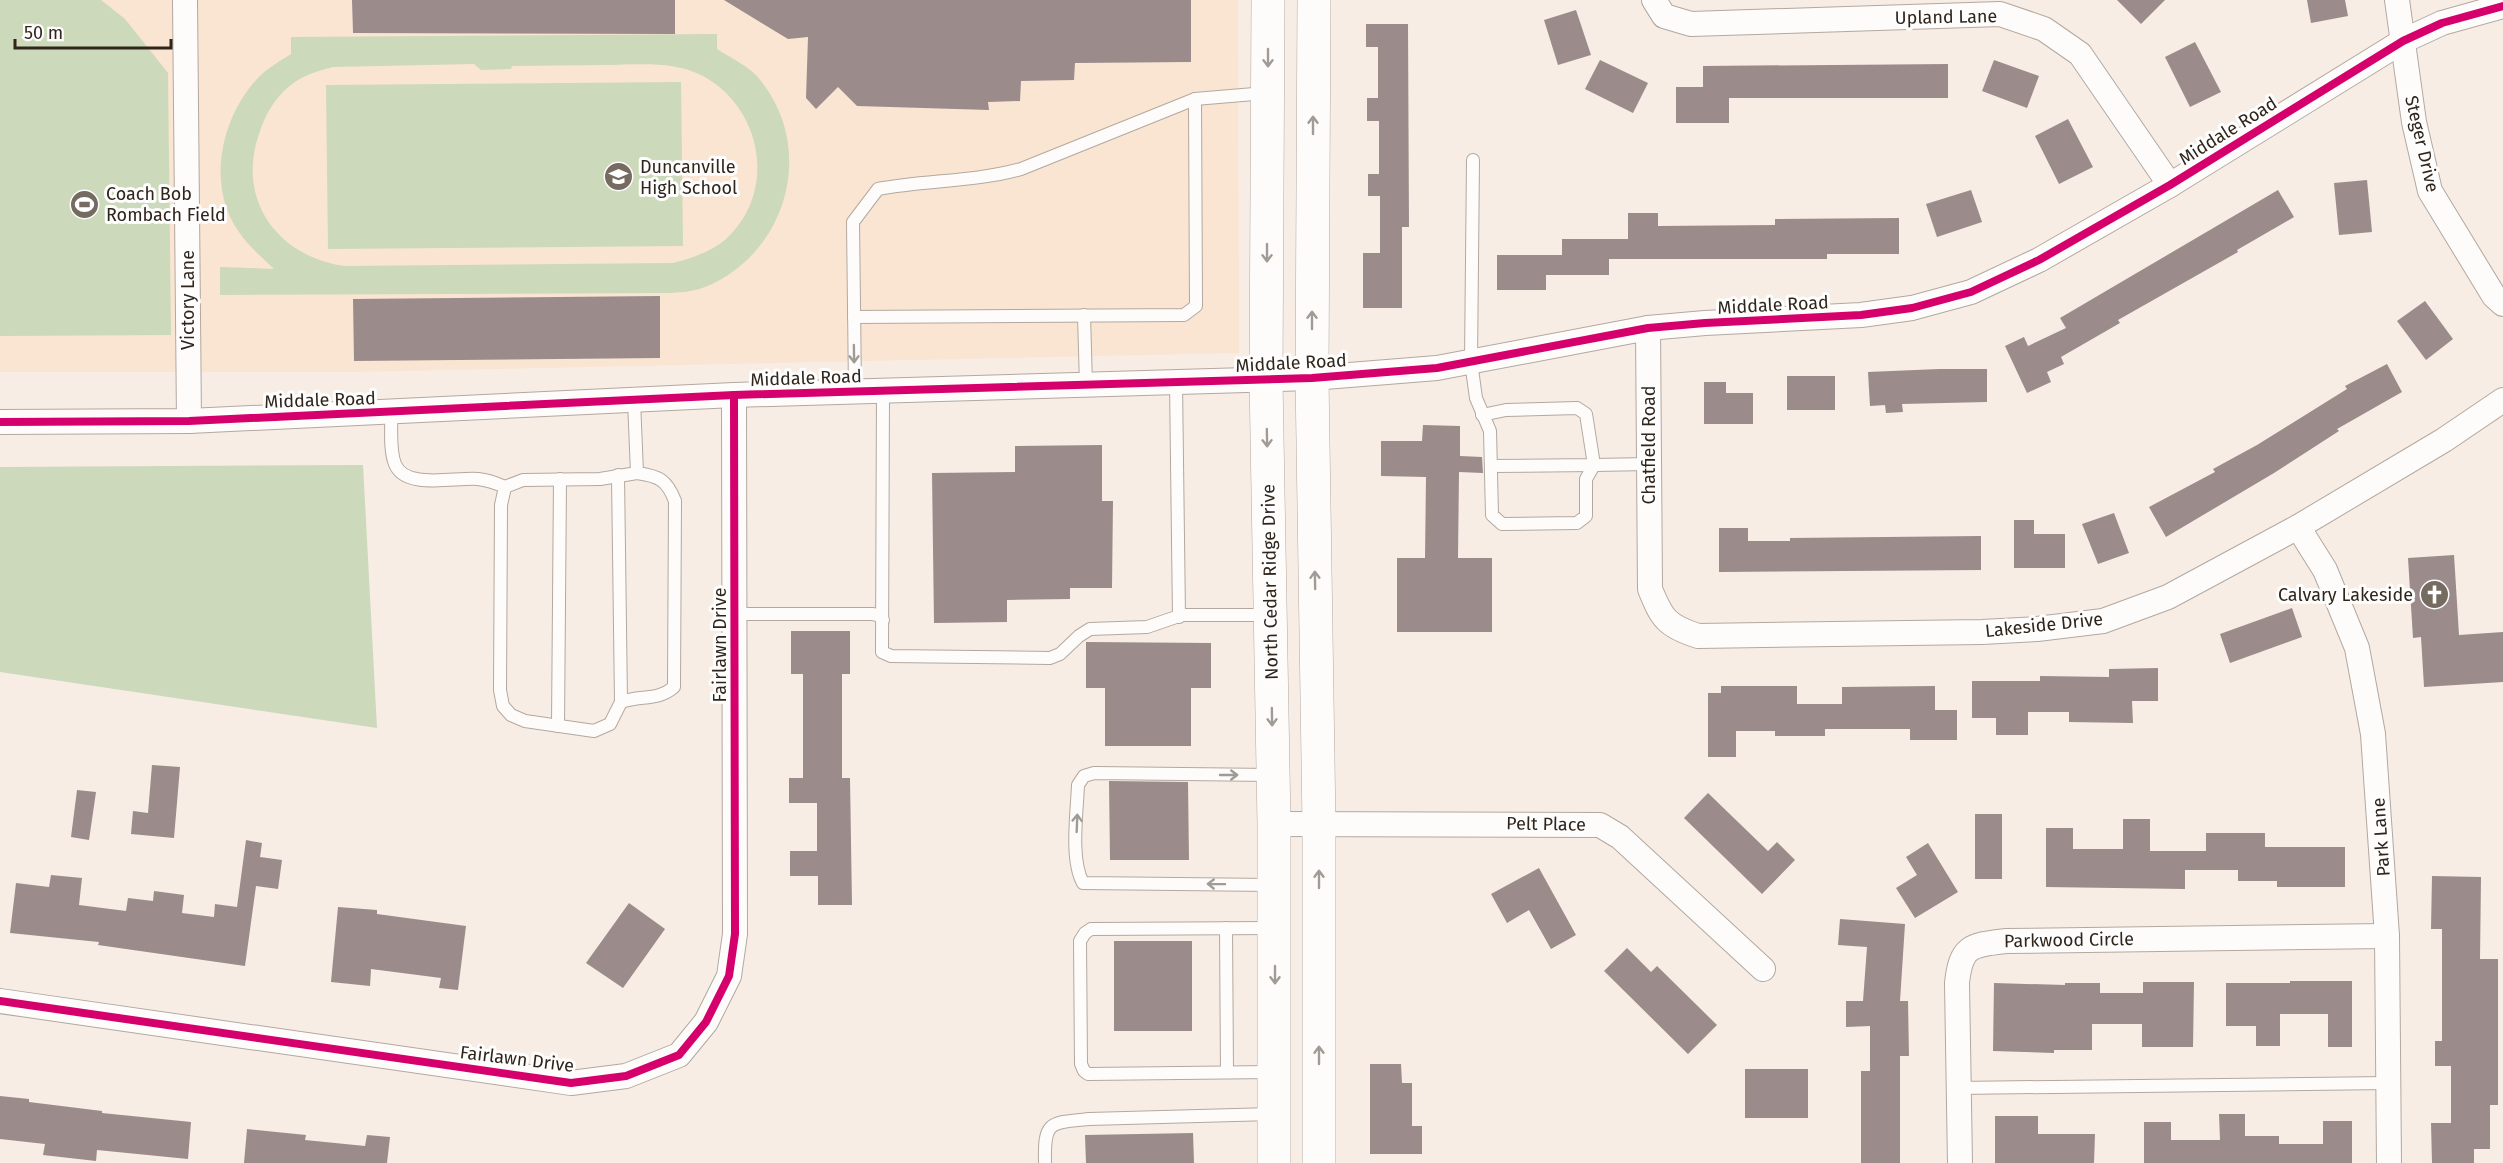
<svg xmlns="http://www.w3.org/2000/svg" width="2503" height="1163" viewBox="0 0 2503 1163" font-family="'Fira Sans',sans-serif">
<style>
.built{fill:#f9e5d2}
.green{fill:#ccd9ba;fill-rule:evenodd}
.building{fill:#9b8b8b}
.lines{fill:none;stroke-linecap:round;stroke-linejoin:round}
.lane-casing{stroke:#b2a8a0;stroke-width:14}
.street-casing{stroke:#b2a8a0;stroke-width:26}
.secondary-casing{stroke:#b2a8a0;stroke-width:34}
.lane{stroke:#fefcfb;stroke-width:12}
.street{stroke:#fefcfb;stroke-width:24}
.secondary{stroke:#fefcfb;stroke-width:33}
.cycleway-casing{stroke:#fdfdfd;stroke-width:11}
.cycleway{stroke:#d6006c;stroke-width:8}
.oneway{stroke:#a19b96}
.labels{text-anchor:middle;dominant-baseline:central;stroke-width:6;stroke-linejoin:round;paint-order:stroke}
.street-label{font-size:18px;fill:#30251b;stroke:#fdfdfd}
.poi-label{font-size:18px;fill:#30251b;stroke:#fdfdfd;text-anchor:start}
</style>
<rect width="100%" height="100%" fill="#f7ede4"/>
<!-- built -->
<polygon class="built" points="0,0 1238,0 1239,353 355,372 0,372"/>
<!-- green -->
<g class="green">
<polygon points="0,0 101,0 125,19 168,73 171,335 0,336"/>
<path d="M717 34V49C732 59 751 67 761 81 815 149 788 249 710 285 695 292 678 293 661 293L220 295V267L274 269C262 257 249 247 239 232 206 186 221 118 257 79 266 69 280 61 291 54V37ZM474 64 481 70 511 69 512 66C543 66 573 65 604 65 636 65 673 60 703 76 762 108 778 191 726 239 713 251 690 259 673 263L345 266C278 257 236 200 259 134 265 115 275 97 291 85 303 75 318 71 333 67Z"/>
<polygon points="681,82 683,246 328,249 326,85"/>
<polygon points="363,465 377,728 0,672 0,467"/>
</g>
<!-- building -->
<g class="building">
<polygon points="352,0 675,0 675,34 353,33"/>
<polygon points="724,0 1191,0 1191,62 1075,63 1074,80 1021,81 1020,101 988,102 989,110 857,106 838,87 816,109 806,98 808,37 788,39"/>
<polygon points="2117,0 2165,0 2141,24"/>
<polygon points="2307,0 2345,0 2348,16 2311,23"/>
<polygon points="1576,10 1591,55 1558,65 1544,20"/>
<polygon points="1366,24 1408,24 1409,227 1402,227 1402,308 1363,308 1363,253 1380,253 1380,196 1368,196 1368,174 1379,174 1379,121 1367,121 1367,98 1378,98 1378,47 1366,47"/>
<polygon points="2195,42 2221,92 2190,107 2165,57"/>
<polygon points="1600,60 1648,83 1633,113 1585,89"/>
<polygon points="1994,60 2039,76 2027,108 1982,91"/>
<polygon points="1948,64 1948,98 1729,98 1729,123 1676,123 1676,87 1703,87 1703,66"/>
<polygon points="2068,119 2093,167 2059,184 2035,136"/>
<polygon points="2367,180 2372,232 2339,235 2334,183"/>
<polygon points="1971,190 1982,222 1937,237 1926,204"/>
<polygon points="2278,190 2294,217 2237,250 2238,252 2118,320 2120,323 2061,357 2064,364 2047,372 2051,382 2027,393 2005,346 2024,337 2028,346 2066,328 2060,318"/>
<polygon points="1628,213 1658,213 1658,226 1775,225 1775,219 1899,218 1899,254 1827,254 1827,259 1609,259 1609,275 1546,275 1546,290 1497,290 1497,255 1562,255 1562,239 1628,239"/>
<polygon points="660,296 660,358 354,361 353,299"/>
<polygon points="2425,301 2453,339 2426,360 2397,321"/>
<polygon points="2387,364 2402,392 2337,429 2339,431 2274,473 2166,537 2149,507 2215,472 2213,469 2257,445 2347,389 2345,386"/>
<polygon points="1939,369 1987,369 1987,402 1902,404 1903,412 1886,413 1885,405 1870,406 1868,372"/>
<rect x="1787" y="376" width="48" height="34"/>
<polygon points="1704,382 1726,382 1726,393 1753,393 1753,424 1704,424"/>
<polygon points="1423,425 1460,426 1460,456 1482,457 1483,473 1459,472 1458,558 1492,558 1492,632 1397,632 1397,558 1425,558 1426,477 1381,476 1381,441 1422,441"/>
<polygon points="1102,445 1102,501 1113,501 1112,588 1070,588 1070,599 1007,600 1007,622 934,623 932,473 1015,472 1015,446"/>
<polygon points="2114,513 2129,553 2098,564 2082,524"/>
<polygon points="2014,520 2034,520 2034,534 2065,534 2065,568 2014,568"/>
<polygon points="1719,528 1748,528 1748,541 1790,541 1790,538 1981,536 1981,570 1719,572"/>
<polygon points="2454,555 2459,635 2503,632 2503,682 2424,687 2421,637 2413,638 2408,558"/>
<polygon points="2292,608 2302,637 2230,663 2220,634"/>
<polygon points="791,631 850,631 850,674 842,674 842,778 850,778 852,905 818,905 818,876 790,876 790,851 817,851 817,803 789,803 789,778 803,778 803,674 791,674"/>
<polygon points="1086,642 1211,643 1211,688 1191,688 1191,746 1105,746 1105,688 1086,688"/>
<polygon points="2158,668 2158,701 2132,701 2133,723 2069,722 2069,712 2028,712 2028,735 1996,735 1996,718 1972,718 1972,681 2040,681 2040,676 2109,677 2109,669"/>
<polygon points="1721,686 1797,686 1797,704 1842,704 1842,687 1935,686 1935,710 1957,710 1957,740 1910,740 1910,729 1825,729 1825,736 1775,736 1775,731 1736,731 1736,757 1708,757 1708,693 1721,693"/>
<polygon points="152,765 180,767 174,838 131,834 133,811 148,813"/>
<polygon points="1109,781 1188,782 1189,860 1110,860"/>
<polygon points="77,790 96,792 89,840 71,837"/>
<polygon points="1708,793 1768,851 1777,842 1795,860 1762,894 1684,818"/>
<rect x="1975" y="814" width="27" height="65"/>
<polygon points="2123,819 2150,819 2150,851 2206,851 2206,833 2265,833 2265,847 2345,847 2345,887 2277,887 2277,881 2238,881 2238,870 2185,870 2185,889 2046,887 2046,828 2073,828 2073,849 2123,849"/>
<polygon points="246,840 262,843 260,857 282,860 278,889 256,886 245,966 98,945 99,942 10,933 16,883 49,887 51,875 82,878 79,905 126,911 128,898 153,901 154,891 184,895 182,913 214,917 215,904 237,907"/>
<polygon points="1928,843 1958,892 1915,918 1896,888 1917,875 1906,857"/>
<polygon points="1539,868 1576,935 1551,949 1529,910 1507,923 1491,894"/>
<polygon points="2432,876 2481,877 2480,959 2498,959 2498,1105 2490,1105 2490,1149 2474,1149 2474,1163 2432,1163 2431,1123 2451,1123 2451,1066 2435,1066 2435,1041 2442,1041 2442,929 2431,929"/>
<polygon points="629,903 665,929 623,988 586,963"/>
<polygon points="338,907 377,910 377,914 466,926 458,990 439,988 441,978 371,969 370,986 331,982"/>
<polygon points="1840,919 1905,924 1900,1001 1908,1001 1909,1056 1900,1056 1900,1163 1861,1163 1861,1071 1870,1071 1870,1026 1846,1027 1846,1001 1863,1001 1867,947 1838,945"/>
<rect x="1114" y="941" width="78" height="90"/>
<polygon points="1627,948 1651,972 1657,966 1717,1025 1688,1054 1604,971"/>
<polygon points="2290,981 2352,981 2352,1047 2328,1047 2328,1014 2280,1014 2280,1046 2256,1046 2256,1026 2226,1026 2226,983 2290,983"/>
<polygon points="2143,982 2194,982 2193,1047 2142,1047 2142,1024 2092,1024 2092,1050 2054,1050 2054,1053 1993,1051 1994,983 2065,985 2065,983 2100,983 2100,993 2143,993"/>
<polygon points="1370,1064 1401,1064 1402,1083 1412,1083 1412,1126 1422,1126 1422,1154 1370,1154"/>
<rect x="1745" y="1069" width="63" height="49"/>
<polygon points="0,1096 29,1099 29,1102 102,1111 102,1113 191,1122 188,1159 97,1150 96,1161 43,1155 45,1144 0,1139"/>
<polygon points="2219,1114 2245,1114 2245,1136 2279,1136 2279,1144 2323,1144 2323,1121 2352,1121 2352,1163 2144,1163 2144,1122 2171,1122 2171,1140 2220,1140"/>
<polygon points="1995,1116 2038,1116 2038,1134 2095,1134 2094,1163 1995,1163"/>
<polygon points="247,1129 306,1135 305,1140 365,1146 367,1135 390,1137 387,1163 244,1163"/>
<polygon points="1193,1133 1194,1163 1086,1163 1085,1135"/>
</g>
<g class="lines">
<defs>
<g id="lane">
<polyline points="1473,160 1471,362 1476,398 1490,431 1492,515 1502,524 1577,523 1586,516 1586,479 1594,465 1649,464"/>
<polyline points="1084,315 1086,385"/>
<polyline points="854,317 1184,315 1196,306 1195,99"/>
<polyline points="1176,382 1179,617"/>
<path d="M855 391 853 222 878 189C926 180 974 182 1021 169L1195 99 1266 93"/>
<polyline points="883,391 882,652 891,656 1050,658 1060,654 1079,636 1090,629 1147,627 1182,615 1269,615"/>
<path d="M634 400 637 473 600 479 523 480 505 487 501 505 500 690 503 706 511 715 525 721 594 731 610 724 621 702C641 695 658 701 674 687L675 501C667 480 659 476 637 473"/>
<path d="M391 412C392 428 389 449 395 464 405 490 455 477 478 479 487 480 496 483 505 487"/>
<polyline points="1482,415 1506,410 1577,408 1586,414 1594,465 1491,466"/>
<polyline points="618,475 621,702"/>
<polyline points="735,614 872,614 878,615 883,620"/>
<polyline points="558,726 560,479"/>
<path d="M1272 775 1094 773 1084 776 1078 785C1077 812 1070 860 1083 883L1273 885"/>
<polyline points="1226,928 1227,1072"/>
<polyline points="1272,1072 1088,1074 1084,1071 1081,1064 1080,941 1085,933 1091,929 1273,928"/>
<polyline points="1957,1088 2388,1083"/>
<path d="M1045 1163C1044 1121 1049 1123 1089 1119L1273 1114"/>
</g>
<g id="street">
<polyline points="185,0 189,421"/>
<polyline points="1654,0 1664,16 1691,24 2000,14 2044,29 2080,54 2170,185"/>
<polyline points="2397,0 2414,122 2430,191 2494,296 2503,304"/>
<path d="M1648 328 1650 589C1662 619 1667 626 1698 636L1982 632 2037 629 2103 621 2168 597 2298 527 2444 440 2503 400"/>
<polyline points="0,422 189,421 734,395 1312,378 1437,368 1648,328 1705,323 1861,315 1912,308 1971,292 2039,260 2170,185 2403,41 2442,23 2503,6"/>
<polyline points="2298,527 2325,570 2357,648 2373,734 2387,936 2389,1163"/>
<polyline points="1274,824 1600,825 1620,837 1763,969"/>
<polyline points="0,1001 571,1083 626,1076 679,1055 706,1022 729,976 735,934 734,395"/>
<path d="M1960 1163 1957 983C1961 945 1972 945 2006 941L2387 936"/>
</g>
<g id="secondary">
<polyline points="1268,0 1266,380 1274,824 1274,1163"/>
<polyline points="1314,0 1312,378 1319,824 1319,1163"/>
</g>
</defs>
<!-- lane casing -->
<use href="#lane" class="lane-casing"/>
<!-- street casing -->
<use href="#street" class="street-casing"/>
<!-- secondary casing -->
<use href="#secondary" class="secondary-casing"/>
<!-- lane -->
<use href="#lane" class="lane"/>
<!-- street -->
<use href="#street" class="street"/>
<!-- secondary -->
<use href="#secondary" class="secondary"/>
<defs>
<g id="cycleway">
<polyline points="0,422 189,421 734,395 1312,378 1437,368 1648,328 1705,323 1861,315 1912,308 1971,292 2039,260 2170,185 2403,41 2442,23 2503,6"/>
<polyline points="0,1001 571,1083 626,1076 679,1055 706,1022 729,976 735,934 734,395"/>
</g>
</defs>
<!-- cycleway casing -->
<use href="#cycleway" class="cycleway-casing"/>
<!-- cycleway -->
<use href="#cycleway" class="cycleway"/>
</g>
<!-- one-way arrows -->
<defs><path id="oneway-shaft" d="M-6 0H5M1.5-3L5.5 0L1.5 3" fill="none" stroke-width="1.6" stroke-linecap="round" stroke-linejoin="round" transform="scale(1.5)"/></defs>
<g class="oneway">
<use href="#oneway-shaft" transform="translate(1268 58) rotate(90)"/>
<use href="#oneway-shaft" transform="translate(1313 125) rotate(-90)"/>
<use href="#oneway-shaft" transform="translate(1267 253) rotate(90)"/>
<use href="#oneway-shaft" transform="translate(1312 320) rotate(-90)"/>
<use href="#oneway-shaft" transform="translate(854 354) rotate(89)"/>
<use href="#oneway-shaft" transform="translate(1267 438) rotate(89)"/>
<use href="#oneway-shaft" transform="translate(1315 580) rotate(-91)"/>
<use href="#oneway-shaft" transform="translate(1272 717) rotate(89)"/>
<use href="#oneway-shaft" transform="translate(1229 775)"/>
<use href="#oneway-shaft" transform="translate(1077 823) rotate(-88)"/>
<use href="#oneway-shaft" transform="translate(1319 879) rotate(-90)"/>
<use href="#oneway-shaft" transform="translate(1216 884) rotate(-179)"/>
<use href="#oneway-shaft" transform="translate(1275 975) rotate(90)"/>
<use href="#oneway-shaft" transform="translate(1319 1055) rotate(-90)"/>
</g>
<!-- icons -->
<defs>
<symbol id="school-disc" viewBox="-11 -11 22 22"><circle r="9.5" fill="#766b61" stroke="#fdfdfd"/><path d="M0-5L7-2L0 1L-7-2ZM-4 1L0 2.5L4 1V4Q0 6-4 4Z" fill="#fff"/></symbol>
<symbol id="stadium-disc" viewBox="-11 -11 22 22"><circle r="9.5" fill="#766b61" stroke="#fdfdfd"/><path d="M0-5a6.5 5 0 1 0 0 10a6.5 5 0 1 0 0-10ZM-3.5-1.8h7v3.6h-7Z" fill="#fff"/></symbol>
<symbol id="church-disc" viewBox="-11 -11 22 22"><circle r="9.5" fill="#766b61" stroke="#fdfdfd"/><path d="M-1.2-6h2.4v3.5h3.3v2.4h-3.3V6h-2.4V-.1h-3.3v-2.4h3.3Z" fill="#fff"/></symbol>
</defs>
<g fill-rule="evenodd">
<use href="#school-disc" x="602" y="160" width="33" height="33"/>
<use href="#stadium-disc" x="68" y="188" width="33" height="33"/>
<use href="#church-disc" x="2418" y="578" width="33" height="33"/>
</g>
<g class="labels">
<!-- street labels -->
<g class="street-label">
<text transform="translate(1946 17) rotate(-1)">Upland Lane</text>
<text transform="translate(2228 131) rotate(-32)">Middale Road</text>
<text transform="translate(2422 144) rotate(77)">Steger Drive</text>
<text transform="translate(188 300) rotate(-90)">Victory Lane</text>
<text transform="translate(1773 305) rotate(-3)">Middale Road</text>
<text transform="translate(1291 363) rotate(-3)">Middale Road</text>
<text transform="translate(806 378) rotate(-2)">Middale Road</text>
<text transform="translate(320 400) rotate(-2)">Middale Road</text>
<text transform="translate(1649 445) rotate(-90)">Chatfield Road</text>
<text transform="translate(1270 582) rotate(-91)">North Cedar Ridge Drive</text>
<text transform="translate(2044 625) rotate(-6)">Lakeside Drive</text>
<text transform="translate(720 645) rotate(-90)">Fairlawn Drive</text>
<text transform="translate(1546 824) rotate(1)">Pelt Place</text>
<text transform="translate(2381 837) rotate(-94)">Park Lane</text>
<text transform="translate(2069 940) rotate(-1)">Parkwood Circle</text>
<text transform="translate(517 1059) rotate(7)">Fairlawn Drive</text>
</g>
<!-- poi labels -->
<g class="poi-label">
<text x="640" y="167">Duncanville<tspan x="640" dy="21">High School</tspan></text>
<text x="106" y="194">Coach Bob<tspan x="106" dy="21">Rombach Field</tspan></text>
<text x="2413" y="595" text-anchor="end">Calvary Lakeside</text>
</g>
</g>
<!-- scale -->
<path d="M15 39v9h156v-9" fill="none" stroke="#30251b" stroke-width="3"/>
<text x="24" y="39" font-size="18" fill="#30251b" stroke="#fdfdfd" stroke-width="4.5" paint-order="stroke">50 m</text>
</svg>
